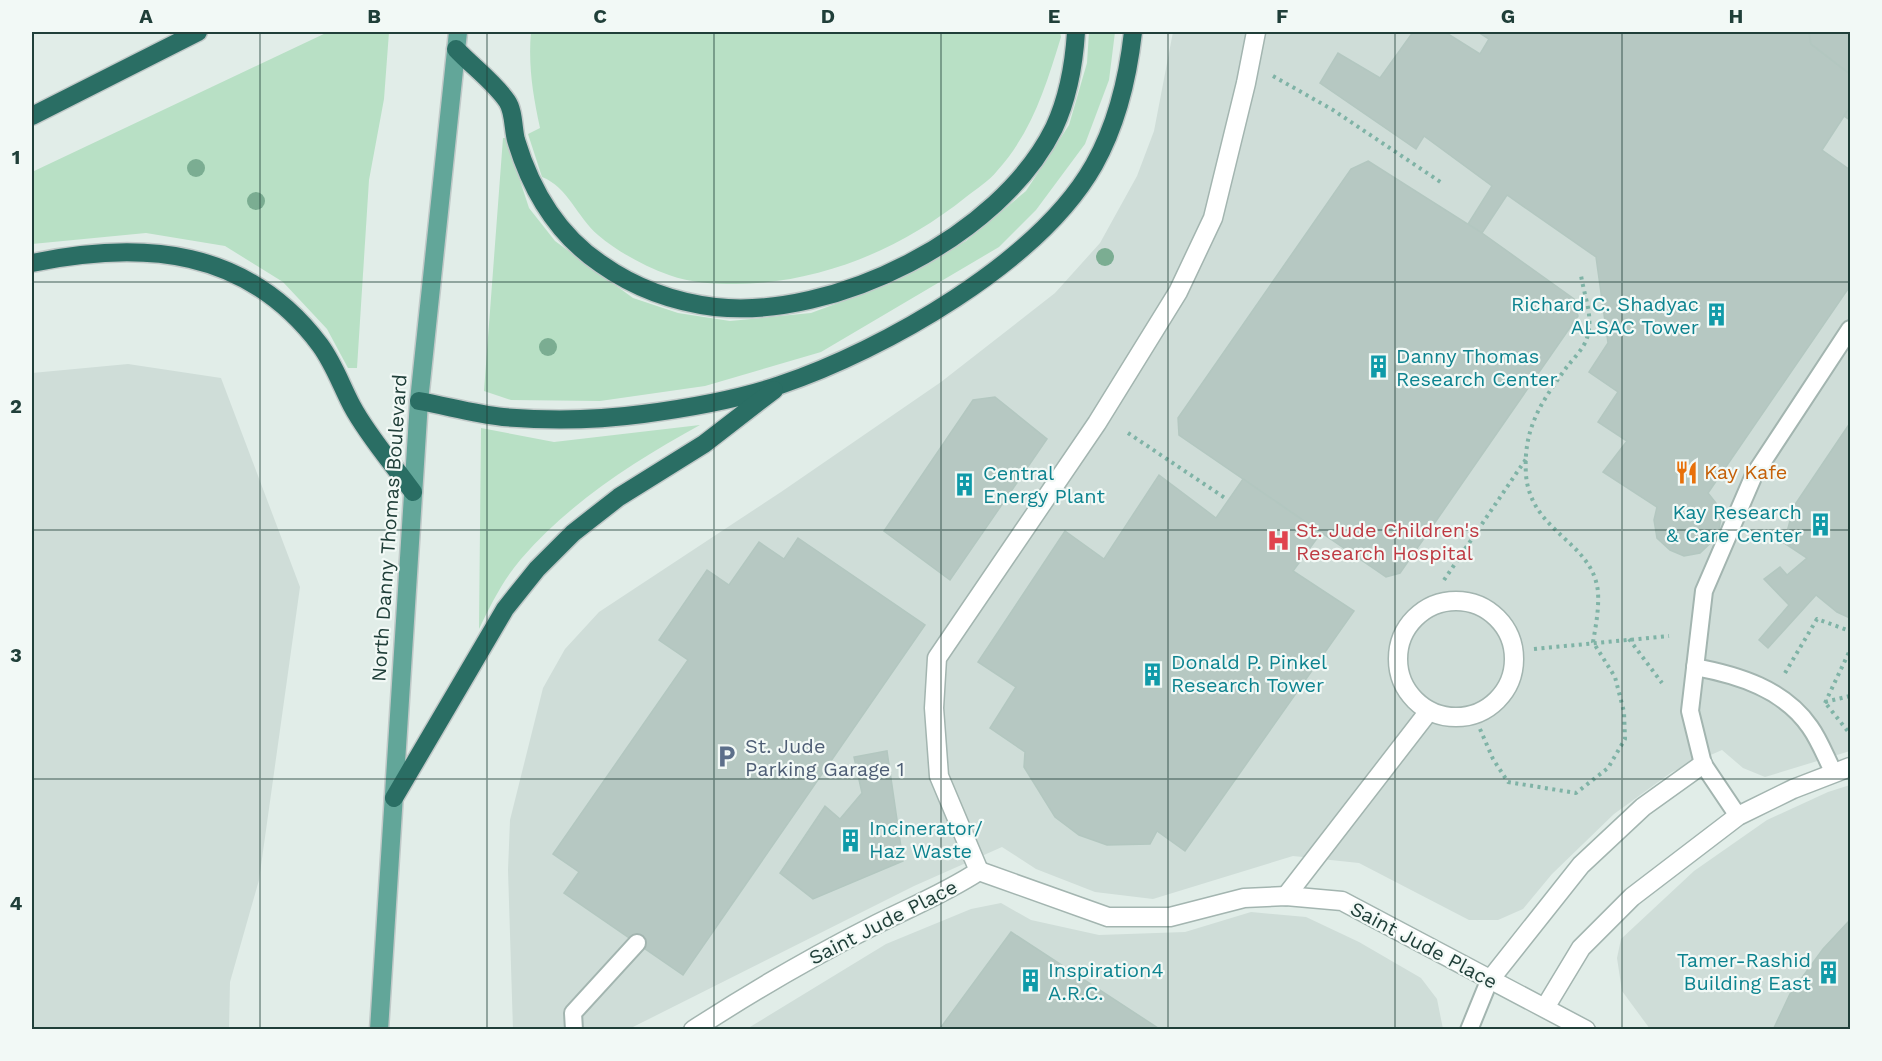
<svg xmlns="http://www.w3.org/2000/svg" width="1882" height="1061" viewBox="0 0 1882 1061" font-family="'Work Sans',sans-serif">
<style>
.built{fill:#cfddd8}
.green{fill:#b8e0c5}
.building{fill:#b6c8c2;stroke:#b3c7c0;stroke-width:1.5}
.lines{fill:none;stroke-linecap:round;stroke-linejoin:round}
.service-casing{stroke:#a3b5b0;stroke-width:20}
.minor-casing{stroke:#a3b5b0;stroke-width:21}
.primary-casing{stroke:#c1c9c8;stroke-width:21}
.motorway-casing{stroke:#c1c9c8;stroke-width:21}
.path{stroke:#7fb3a6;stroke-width:4;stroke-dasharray:3 4.5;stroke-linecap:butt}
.service{stroke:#fff;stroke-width:16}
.minor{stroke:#fff;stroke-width:18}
.primary{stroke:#62a699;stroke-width:18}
.motorway{stroke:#2a6e64;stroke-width:18}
.tree{fill:#7bad92}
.grid{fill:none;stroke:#203f39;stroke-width:1.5;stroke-opacity:0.55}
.labels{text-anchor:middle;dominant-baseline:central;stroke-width:4.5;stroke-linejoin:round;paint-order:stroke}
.culture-label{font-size:20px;fill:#0d838f;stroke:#f2f9f6;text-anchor:start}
.food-label{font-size:20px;fill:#c56008;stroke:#f2f9f6;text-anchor:start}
.street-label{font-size:20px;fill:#203f39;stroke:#f2f9f6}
.health-label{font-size:20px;fill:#be3a42;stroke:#f2f9f6;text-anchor:start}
.service-label{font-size:20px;fill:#4e5e75;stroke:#f2f9f6;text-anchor:start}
.neatline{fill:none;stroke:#203f39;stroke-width:2}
.grid-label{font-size:20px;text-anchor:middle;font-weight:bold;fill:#203f39}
</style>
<rect width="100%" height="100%" fill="#e1ede8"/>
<!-- built -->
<g class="built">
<polygon points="1173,32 1850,32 1850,751 1765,777 1743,768 1722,750 1672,772 1614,814 1552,874 1523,909 1498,920 1469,920 1359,863 1293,856 1153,899 1095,892 1036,869 1002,847 914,886 629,1029 513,1030 508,870 510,820 543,688 565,649 599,612 781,492 941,382 1055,293 1100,243 1137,176 1154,131"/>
<polygon points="128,364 221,378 300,587 259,880 230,982 229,1029 32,1029 32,373"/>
<polygon points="1850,785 1850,1029 1650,1029 1622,991 1617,958 1621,939 1694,871 1767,820 1828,792"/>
<polygon points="1001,903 1031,920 1099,935 1185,932 1251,912 1306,917 1359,942 1421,978 1437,999 1443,1029 745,1030 886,944 971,909"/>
</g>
<!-- green -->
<g class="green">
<polygon points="328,32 389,32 384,99 369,180 357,368 348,368 327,329 283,282 225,246 146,233 32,244 32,172"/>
<path d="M531 32H1060L1061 37C1046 86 1032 132 997 171 989 181 976 189 966 197 900 250 820 283 736 284 713 284 691 283 669 275 644 266 618 252 598 235 577 217 568 187 542 177L528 134 540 128C533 96 528 65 531 32Z"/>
<polygon points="1089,32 1115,32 1109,80 1085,144 1036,210 999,247 821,352 705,386 600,401 511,400 484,391 503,138 506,138 529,208 555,241 633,298 678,313 730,321 811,313 889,284 966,241 1026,191 1069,125 1087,63"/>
<path d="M700 425C636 460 569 503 521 559 503 580 491 604 479 629L481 428 554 442Z"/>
</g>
<!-- building -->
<g class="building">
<polygon points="1413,32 1445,32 1480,54 1489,39 1478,32 1809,32 1811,44 1850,74 1850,107 1822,150 1850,170 1850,286 1708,493 1716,503 1721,518 1718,536 1700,553 1684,556 1670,550 1657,538 1654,520 1657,507 1603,472 1627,441 1598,422 1618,392 1589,372 1608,343 1596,257 1507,195 1482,233 1468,224 1492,186 1424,136 1416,149 1320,83 1338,53 1380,78"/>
<polygon points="1809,32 1850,32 1850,74 1811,44"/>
<polygon points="1850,107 1850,120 1844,116"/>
<polygon points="1368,161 1482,233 1574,299 1578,316 1400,573 1386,577 1179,435 1178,418 1351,169"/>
<polygon points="995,397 1047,439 950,580 884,531 973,400"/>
<polygon points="1850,423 1850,618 1837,612 1816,595 1768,648 1759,640 1789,605 1764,579 1780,567 1787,575 1807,558 1784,543 1794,506"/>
<polygon points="1159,475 1216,518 1243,479 1321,533 1293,571 1354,611 1185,851 1157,831 1150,844 1107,845 1079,835 1055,817 1024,767 1025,752 990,728 1016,687 978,662 1065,531 1104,559"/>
<polygon points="798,538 925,625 683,975 564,893 579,872 553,854 688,660 659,640 707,570 729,585 759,542 784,559"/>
<polygon points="887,751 903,861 813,899 780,873 825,806 840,819 862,793 854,757"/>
<polygon points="1850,920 1850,1030 1773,1030 1790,994 1823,949"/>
<polygon points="1011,932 1161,1030 939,1030"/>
</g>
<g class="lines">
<defs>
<g id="service">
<path d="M1695 667C1738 675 1784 689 1810 727 1820 741 1826 758 1834 773"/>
<polyline points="1738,816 1703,764 1690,711 1704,591 1754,475 1850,329"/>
<polyline points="574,1030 573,1013 637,943"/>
<polyline points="1469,1030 1489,981"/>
</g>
<g id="minor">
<circle cx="1456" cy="659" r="58"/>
<polyline points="979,871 939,776 934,708 937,658 1097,423 1178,292 1213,218 1246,83 1256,32"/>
<polyline points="1286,896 1429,711"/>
<polyline points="1489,981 1581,865 1643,807 1703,764"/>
<polyline points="1546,1006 1581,948 1632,897 1738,816 1793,789 1850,767"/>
<path d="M693 1030C750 993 808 959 869 928 906 909 944 894 979 871L1108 917H1170L1244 898 1286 896 1342 901 1586 1030"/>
</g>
<polyline id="primary" points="379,1030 419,401 458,32"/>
<g id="motorway">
<path d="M456 49C472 66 494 82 507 101 514 111 513 129 516 140 531 190 558 235 601 264 635 288 674 302 715 307 834 320 1000 237 1054 128 1068 98 1074 64 1076 32"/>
<polyline points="32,116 198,32"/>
<path d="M32 263C143 240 247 248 320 345 334 364 341 385 352 406 368 436 393 464 413 492"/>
<path d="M419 401C447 406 475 414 503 417 549 421 598 420 643 414 689 408 737 400 780 385 884 350 1039 262 1094 165 1117 124 1128 77 1133 32"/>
<polyline points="394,798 505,609 537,569 573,533 619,497 704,444 774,390"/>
</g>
</defs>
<!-- service casing -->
<use href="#service" class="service-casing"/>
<!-- minor casing -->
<use href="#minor" class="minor-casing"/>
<!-- primary casing -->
<use href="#primary" class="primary-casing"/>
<!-- motorway casing -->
<use href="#motorway" class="motorway-casing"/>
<!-- path -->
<g class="path">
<polyline points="1273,76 1333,110 1442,183"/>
<polyline points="1128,433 1225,498"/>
<polyline points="1444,580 1526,459"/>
<polyline points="1629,639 1662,683"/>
<polyline points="1534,649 1669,636"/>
<polyline points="1785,673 1817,619 1850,631"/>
<polyline points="1825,702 1850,696"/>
<polyline points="1825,703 1850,650"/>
<polyline points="1827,705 1850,734"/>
<path d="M1480 729 1493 759 1508 782 1576 793 1608 768 1625 739 1624 712 1615 677 1593 642C1596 625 1599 609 1598 592 1593 541 1531 533 1526 475 1523 429 1540 404 1566 368 1573 359 1584 348 1587 338 1594 317 1584 296 1581 275"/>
</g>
<!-- service -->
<use href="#service" class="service"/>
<!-- minor -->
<use href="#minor" class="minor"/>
<!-- primary -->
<use href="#primary" class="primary"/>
<!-- motorway -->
<use href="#motorway" class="motorway"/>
</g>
<!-- trees -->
<g class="tree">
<circle cx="196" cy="168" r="9"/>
<circle cx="256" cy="201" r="9"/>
<circle cx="1105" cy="257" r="9"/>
<circle cx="548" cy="347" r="9"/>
</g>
<!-- grid -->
<path class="grid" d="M260 32V1030M487 32V1030M714 32V1030M941 32V1030M1168 32V1030M1395 32V1030M1622 32V1030M32 282H1850M32 530H1850M32 779H1850"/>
<!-- icons -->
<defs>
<symbol id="building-bare" viewBox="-9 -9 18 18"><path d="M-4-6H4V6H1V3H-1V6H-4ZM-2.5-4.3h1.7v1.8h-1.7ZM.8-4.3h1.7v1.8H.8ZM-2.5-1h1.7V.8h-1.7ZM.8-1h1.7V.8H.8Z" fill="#0f9aa8" stroke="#f2f9f6" stroke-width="2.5" paint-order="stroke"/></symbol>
<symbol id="restaurant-bare" viewBox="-9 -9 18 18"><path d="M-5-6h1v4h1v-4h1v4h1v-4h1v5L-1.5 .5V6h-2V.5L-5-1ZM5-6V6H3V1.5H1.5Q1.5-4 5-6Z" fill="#e8710a" stroke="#f2f9f6" stroke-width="2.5" paint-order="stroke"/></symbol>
<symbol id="hospital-bare" viewBox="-9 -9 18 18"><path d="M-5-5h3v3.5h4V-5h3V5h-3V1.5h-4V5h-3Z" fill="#e0444e" stroke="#f2f9f6" stroke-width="2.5" paint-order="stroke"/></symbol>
<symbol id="parking-bare" viewBox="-9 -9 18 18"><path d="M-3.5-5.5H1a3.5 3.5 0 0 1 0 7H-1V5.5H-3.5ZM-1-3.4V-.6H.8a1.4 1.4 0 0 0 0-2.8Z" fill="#5c6f8a" stroke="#f2f9f6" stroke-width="2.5" paint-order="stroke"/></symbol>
</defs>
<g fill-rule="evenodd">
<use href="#building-bare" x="1700" y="298" width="33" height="33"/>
<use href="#building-bare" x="1362" y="350" width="33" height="33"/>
<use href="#restaurant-bare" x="1670" y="456" width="33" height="33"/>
<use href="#building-bare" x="948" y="468" width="33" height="33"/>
<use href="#building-bare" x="1804" y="508" width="33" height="33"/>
<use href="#hospital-bare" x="1262" y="524" width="33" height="33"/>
<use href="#building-bare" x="1136" y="658" width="33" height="33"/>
<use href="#parking-bare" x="710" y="740" width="33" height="33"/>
<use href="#building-bare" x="834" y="824" width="33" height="33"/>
<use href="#building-bare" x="1812" y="956" width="33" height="33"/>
<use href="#building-bare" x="1014" y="964" width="33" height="33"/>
</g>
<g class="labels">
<!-- culture labels -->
<g class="culture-label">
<text x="1699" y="304" text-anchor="end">Richard C. Shadyac<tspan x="1699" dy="23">ALSAC Tower</tspan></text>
<text x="1396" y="356">Danny Thomas<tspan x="1396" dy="23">Research Center</tspan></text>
<text x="983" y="473">Central<tspan x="983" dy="23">Energy Plant</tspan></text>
<text x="1802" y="512" text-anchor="end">Kay Research<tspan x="1802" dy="23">&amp; Care Center</tspan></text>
<text x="1171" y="662">Donald P. Pinkel<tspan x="1171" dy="23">Research Tower</tspan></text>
<text x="869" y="828">Incinerator/<tspan x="869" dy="23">Haz Waste</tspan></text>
<text x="1811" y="960" text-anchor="end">Tamer-Rashid<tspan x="1811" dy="23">Building East</tspan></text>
<text x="1048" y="970">Inspiration4<tspan x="1048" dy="23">A.R.C.</tspan></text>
</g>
<!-- food labels -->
<g class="food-label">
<text x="1704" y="472">Kay Kafe</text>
</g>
<!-- street labels -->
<g class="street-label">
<text transform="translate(389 528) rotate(-86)">North Danny Thomas Boulevard</text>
<text transform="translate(883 922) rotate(-27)">Saint Jude Place</text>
<text transform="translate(1424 945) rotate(28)">Saint Jude Place</text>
</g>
<!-- health labels -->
<g class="health-label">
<text x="1296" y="530">St. Jude Children's<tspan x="1296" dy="23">Research Hospital</tspan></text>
</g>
<!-- service labels -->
<g class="service-label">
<text x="745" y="746">St. Jude<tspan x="745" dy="23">Parking Garage 1</tspan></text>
</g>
</g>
<!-- border -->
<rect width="1882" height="1061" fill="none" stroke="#f2f9f6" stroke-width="66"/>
<rect x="33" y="33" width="1816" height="995" class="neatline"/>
<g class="grid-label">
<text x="146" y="23">A</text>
<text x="374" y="23">B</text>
<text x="600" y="23">C</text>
<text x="828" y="23">D</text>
<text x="1054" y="23">E</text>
<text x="1282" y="23">F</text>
<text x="1508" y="23">G</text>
<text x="1736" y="23">H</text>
<text x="16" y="164">1</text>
<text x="16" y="413">2</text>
<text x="16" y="662">3</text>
<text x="16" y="910">4</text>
</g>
</svg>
